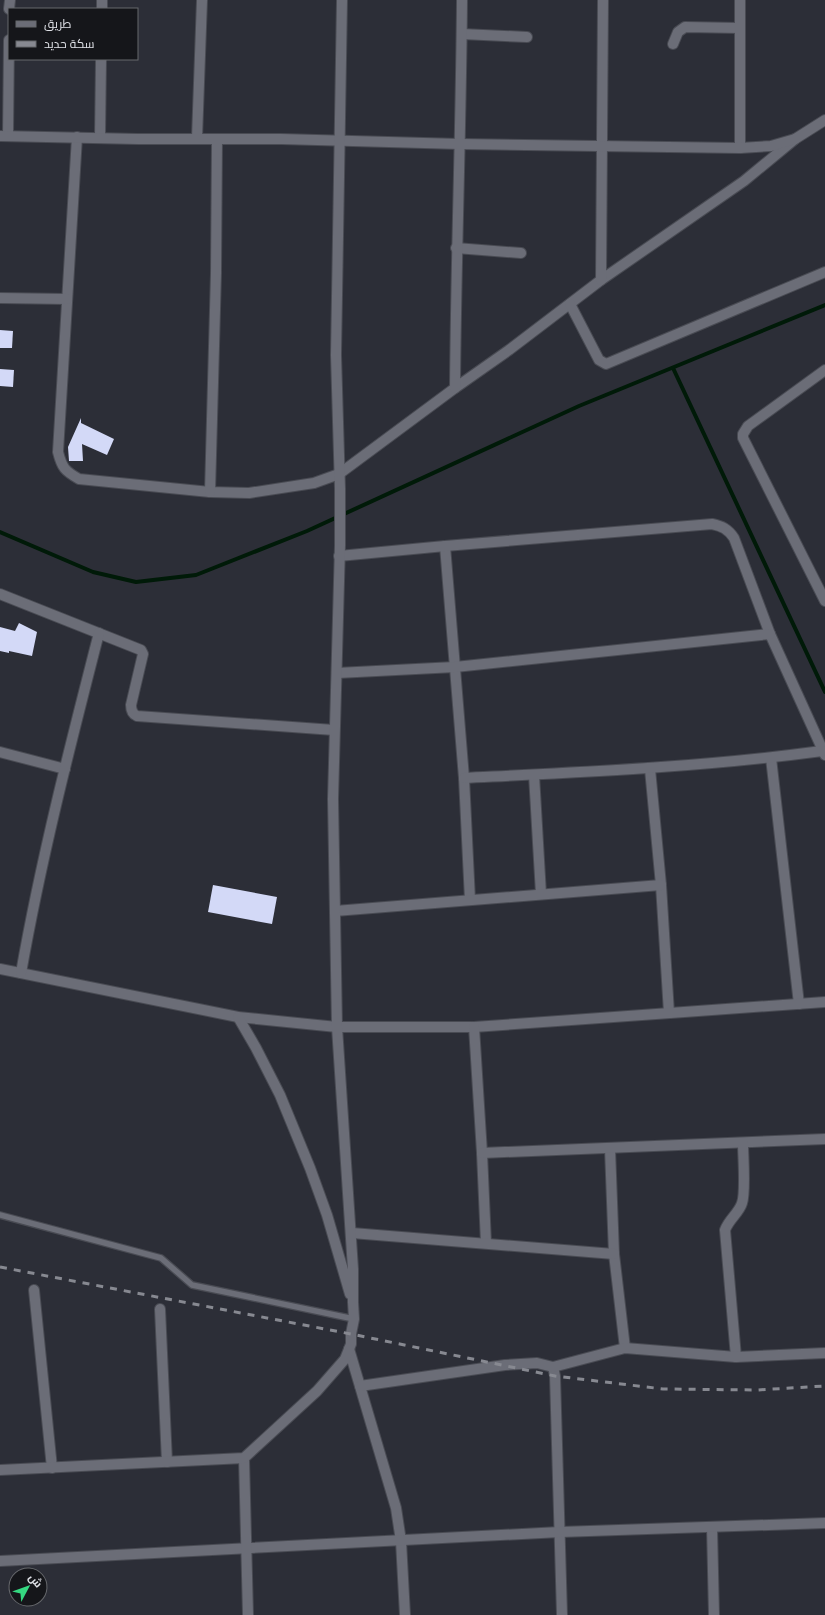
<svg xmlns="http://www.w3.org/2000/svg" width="825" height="1615" viewBox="0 0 825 1615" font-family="Raleway,Cairo,sans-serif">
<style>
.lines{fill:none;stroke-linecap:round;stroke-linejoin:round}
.stream{stroke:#001a08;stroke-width:4}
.building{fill:#d3d9f7}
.lane-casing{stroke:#494b53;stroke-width:8}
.street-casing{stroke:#494b53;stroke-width:12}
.secondary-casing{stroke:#494b53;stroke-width:12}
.lane{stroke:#6b6d77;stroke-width:5.5}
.street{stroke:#6b6d77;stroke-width:10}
.secondary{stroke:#6b6d77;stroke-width:10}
.rail{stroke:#878991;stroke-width:3;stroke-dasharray:7 7;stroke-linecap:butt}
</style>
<rect width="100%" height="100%" fill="#2c2e37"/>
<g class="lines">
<!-- stream -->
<g class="stream">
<polyline points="673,368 825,692"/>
<polyline points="0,532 93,572 136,582 196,575 307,531 579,406 825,305"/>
</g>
</g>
<!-- building -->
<g class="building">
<polygon points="0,330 13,331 12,348 0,348"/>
<polygon points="0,369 14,370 13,387 0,386"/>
<polygon points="81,418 81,423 114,439 107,455 82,444 83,461 69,461 68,447"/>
<polygon points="19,623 37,632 32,656 9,651 9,653 0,651 0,627 15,631"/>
<polygon points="213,885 277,897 272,924 208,912"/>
</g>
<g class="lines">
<defs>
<polyline id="lane" points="0,1215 161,1258 192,1285 354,1319"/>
<g id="street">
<polyline points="9,9 10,0"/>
<polyline points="102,9 102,0"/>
<polyline points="462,34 527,37"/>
<polyline points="673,44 678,32 685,27 740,28"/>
<polyline points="8,136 9,40"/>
<path d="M77 137 58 452C62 468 65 471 79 479L210 492 249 493 314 483 339 474 455 388 509 350 601 280 744 181 795 139"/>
<polyline points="100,138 101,59"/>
<polyline points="197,138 202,0"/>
<polyline points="740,148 740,0"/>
<polyline points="456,248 521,253"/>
<polyline points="601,280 603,0"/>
<polyline points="0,298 67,299"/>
<polyline points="570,304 599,360 606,364 825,272"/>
<polyline points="825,370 748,426 743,434 743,438 825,601"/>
<path d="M455 388C456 259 461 130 462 0"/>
<polyline points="210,492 216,273 217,139"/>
<polyline points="445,546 464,778 470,900"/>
<path d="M339 556 445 546 712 524C722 526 728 529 734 538L770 634 825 755"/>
<path d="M0 594 141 650 143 654 131 705C131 710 132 714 137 716L334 730"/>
<polyline points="337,673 455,667 770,634"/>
<polyline points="0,752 65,769"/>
<polyline points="771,758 799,1004"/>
<polyline points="650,769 661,885 669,1013"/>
<polyline points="534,775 541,894"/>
<path d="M464 778C584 772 703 767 822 751"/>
<polyline points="335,911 661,885"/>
<polyline points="0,969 238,1017 337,1027 474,1027 825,1002"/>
<path d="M21 973C41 859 70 746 99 633"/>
<polyline points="474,1027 482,1153 486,1243"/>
<polyline points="610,1149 614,1254 625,1348"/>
<polyline points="482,1153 825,1139"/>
<polyline points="352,1233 614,1254"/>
<polyline points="34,1290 52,1468"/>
<polyline points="160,1309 167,1462"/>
<polyline points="349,1349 396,1508 401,1541 405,1615"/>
<path d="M736 1357 725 1230C729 1219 739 1213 742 1203 746 1192 743 1156 743 1143"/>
<polyline points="553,1367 555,1376 562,1615"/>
<polyline points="360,1386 505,1365 537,1363 553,1367 625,1348 736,1357 825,1353"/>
<polyline points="712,1527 714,1615"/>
<polyline points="0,1561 560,1532 825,1523"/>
</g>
<g id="secondary">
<polyline points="0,136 138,139 281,139 460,144 740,148 771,146 795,139 825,120"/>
<polyline points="238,1017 256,1048 280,1095 310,1168 327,1215 350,1294"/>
<polyline points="244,1458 248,1615"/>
<polyline points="0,1470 244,1458 317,1391 345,1359 351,1344 351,1334 354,1319 353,1302 353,1269 337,1027 333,799 340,545 340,489 336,355 342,0"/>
</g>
</defs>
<!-- lane casing -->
<use href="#lane" class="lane-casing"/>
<!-- street casing -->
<use href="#street" class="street-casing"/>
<!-- secondary casing -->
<use href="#secondary" class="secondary-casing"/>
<!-- lane -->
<use href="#lane" class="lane"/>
<!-- street -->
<use href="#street" class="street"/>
<!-- secondary -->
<use href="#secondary" class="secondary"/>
<!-- rail -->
<polyline class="rail" points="0,1267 351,1334 555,1376 663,1389 757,1390 825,1386"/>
</g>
<!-- legend -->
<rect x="8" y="8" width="130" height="52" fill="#15161a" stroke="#66686c"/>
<rect x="16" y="21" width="20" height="6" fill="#6b6d77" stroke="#66686c"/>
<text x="44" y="28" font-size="12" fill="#e0e2e8">طريق</text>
<rect x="16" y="41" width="20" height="6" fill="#878991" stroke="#66686c"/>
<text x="44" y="48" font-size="12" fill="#e0e2e8">سكة حديد</text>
<!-- north arrow -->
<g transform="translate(28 1587) rotate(49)"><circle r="19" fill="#15161a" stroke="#66686c"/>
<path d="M0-3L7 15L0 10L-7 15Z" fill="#35d881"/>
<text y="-6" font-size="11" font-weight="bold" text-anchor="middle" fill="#e0e2e8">ش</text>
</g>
</svg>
